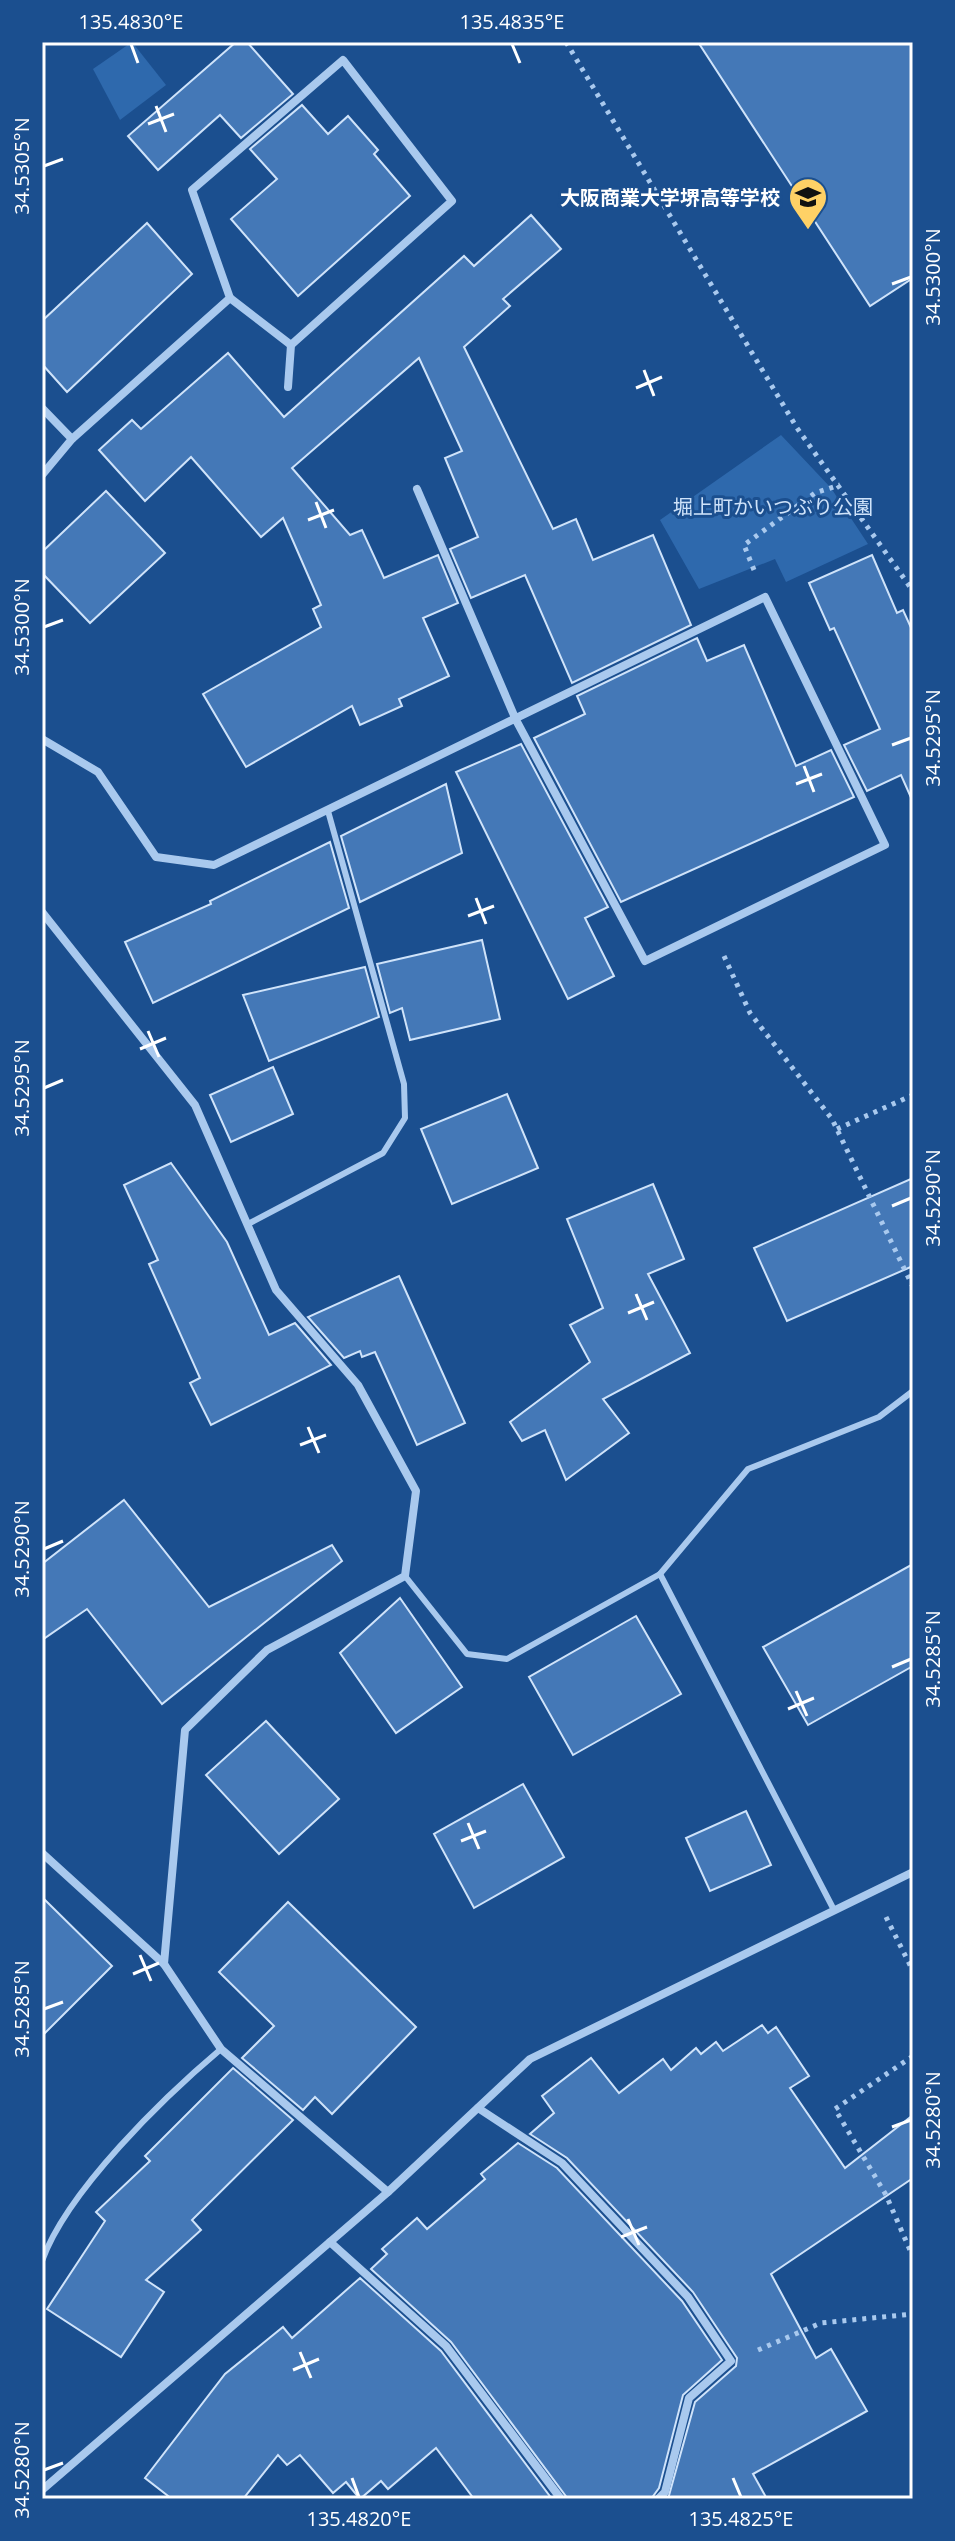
<svg xmlns="http://www.w3.org/2000/svg" width="955" height="2541" viewBox="0 0 955 2541" font-family="'Open Sans','Noto Sans JP',sans-serif">
<style>
.green{fill:#2e69ad}
.building{fill:#4478b7;stroke:#cfe3fa;stroke-width:2}
.lines{fill:none;stroke-linecap:round;stroke-linejoin:round}
.path{stroke:#a9c9ee;stroke-width:5;stroke-dasharray:4 6;stroke-linecap:butt}
.lane{stroke:#a9c9ee;stroke-width:6}
.street{stroke:#a9c9ee;stroke-width:8}
.ticks{fill:none;stroke:#fff;stroke-width:3}
.labels{text-anchor:middle;dominant-baseline:central;stroke-width:6;stroke-linejoin:round;paint-order:stroke}
.poi-label{font-size:20px;font-weight:bold;fill:#fff;stroke:#1b4f8f;text-anchor:end}
.park-label{font-size:20px;fill:#cfe3fa;stroke:#1b4f8f}
.neatline{fill:none;stroke:#fff;stroke-width:3}
.ticks-label{font-size:20px;text-anchor:middle;fill:#fff}
</style>
<rect width="100%" height="100%" fill="#1b4f8f"/>
<!-- green -->
<g class="green">
<polygon points="132,42 166,85 120,120 93,69"/>
<polygon points="781,435 831,488 868,544 786,582 775,559 699,589 660,520"/>
</g>
<!-- building -->
<g class="building">
<polygon points="236,42 247,42 293,94 241,138 220,115 158,170 128,136"/>
<polygon points="698,42 913,42 913,278 870,306"/>
<polygon points="302,105 328,134 348,116 378,150 374,154 410,196 298,296 231,219 277,179 250,149"/>
<polygon points="531,215 561,249 503,299 510,306 464,347 553,529 576,519 593,560 653,535 691,625 572,683 525,575 471,598 450,549 478,537 445,458 462,451 419,358 292,468 350,535 362,530 384,578 438,555 458,603 423,618 449,676 399,699 402,706 360,725 352,706 246,767 203,694 321,627 313,609 321,605 283,518 261,537 191,457 145,501 99,450 132,420 141,429 228,353 284,417 464,256 474,266"/>
<polygon points="147,223 192,274 67,392 42,364 42,321"/>
<polygon points="106,491 165,553 90,623 42,573 42,552"/>
<polygon points="872,555 897,613 903,610 913,632 913,802 901,775 867,791 844,745 880,729 834,628 830,630 809,583"/>
<polygon points="697,638 707,661 744,645 796,766 831,750 854,797 621,902 534,738 585,714 577,696"/>
<polygon points="521,744 608,907 585,918 614,976 568,999 456,772"/>
<polygon points="446,784 462,853 360,902 341,836"/>
<polygon points="330,842 349,908 153,1003 125,942 211,904 210,901"/>
<polygon points="482,940 500,1019 410,1040 402,1008 390,1013 377,964"/>
<polygon points="365,967 379,1017 269,1061 243,995"/>
<polygon points="273,1067 293,1114 231,1142 210,1095"/>
<polygon points="507,1094 538,1168 452,1204 421,1129"/>
<polygon points="171,1163 227,1242 269,1335 295,1323 331,1365 211,1425 190,1383 200,1378 149,1264 158,1260 124,1185"/>
<polygon points="913,1178 913,1266 787,1321 754,1248"/>
<polygon points="653,1184 684,1259 648,1274 690,1353 603,1399 629,1433 566,1480 545,1430 522,1441 510,1422 590,1362 570,1325 603,1308 567,1219"/>
<polygon points="399,1276 465,1423 417,1445 375,1352 362,1357 360,1351 344,1358 308,1317"/>
<polygon points="124,1500 209,1607 332,1545 342,1561 162,1704 87,1609 42,1640 42,1564"/>
<polygon points="913,1564 913,1666 808,1725 763,1647"/>
<polygon points="400,1598 462,1687 396,1733 340,1653"/>
<polygon points="636,1616 681,1694 573,1755 529,1677"/>
<polygon points="266,1721 339,1799 279,1854 206,1775"/>
<polygon points="523,1784 564,1857 474,1908 434,1834"/>
<polygon points="746,1811 771,1865 710,1891 686,1838"/>
<polygon points="42,1897 112,1966 42,2036"/>
<polygon points="288,1902 416,2027 332,2114 315,2097 303,2110 242,2058 274,2026 219,1972"/>
<polygon points="762,2025 768,2033 776,2027 809,2076 790,2088 845,2168 913,2115 913,2178 771,2274 816,2358 831,2349 867,2411 753,2474 767,2499 668,2499 695,2402 736,2366 737,2358 693,2292 567,2158 530,2134 554,2113 542,2096 591,2058 619,2093 663,2059 671,2070 696,2048 701,2054 716,2042 723,2051"/>
<polygon points="233,2068 293,2120 192,2220 201,2230 146,2280 164,2292 121,2357 47,2309 105,2221 96,2212 150,2161 145,2156"/>
<polygon points="518,2143 557,2168 682,2301 722,2360 683,2395 659,2488 651,2499 568,2499 451,2342 371,2269 387,2254 382,2249 417,2218 427,2229 485,2179 481,2174"/>
<polygon points="360,2278 441,2351 552,2499 474,2499 436,2448 388,2489 381,2481 360,2499 346,2482 333,2493 300,2455 287,2465 278,2455 243,2499 172,2499 145,2478 225,2374 283,2327 292,2338"/>
</g>
<g class="lines">
<!-- path -->
<g class="path">
<polyline points="566,42 797,428 913,591"/>
<polyline points="136,43 137,42"/>
<polyline points="754,570 744,545 815,493 840,485"/>
<polyline points="724,956 750,1013 832,1119 913,1287"/>
<polyline points="837,1129 913,1095"/>
<polyline points="886,1917 913,1971"/>
<polyline points="913,2056 835,2109 886,2195 913,2257"/>
<polyline points="758,2350 821,2323 913,2314"/>
</g>
<!-- lane -->
<g class="lane">
<polyline points="248,1224 383,1153 405,1118 404,1084 328,811"/>
<polyline points="660,1574 834,1910"/>
<polyline points="405,1576 467,1654 507,1659 660,1574 748,1469 879,1417 913,1391"/>
<path d="M42 2261C67 2191 164 2097 221 2049"/>
</g>
<!-- street -->
<g class="street">
<polyline points="230,298 291,345"/>
<polyline points="42,408 72,439"/>
<polyline points="42,475 72,439 230,298 192,190 343,60 452,201 291,345 288,387"/>
<polyline points="42,739 98,772 156,857 214,865 765,597 885,845 645,961 516,720 417,489"/>
<polyline points="42,912 195,1105 276,1290 358,1385 416,1491 405,1576 267,1650 185,1730 164,1964 221,2049 388,2192"/>
<polyline points="42,1853 164,1964"/>
<polyline points="478,2108 562,2163 688,2297 731,2361 689,2398 665,2492 658,2499"/>
<polyline points="330,2242 446,2346 561,2499"/>
<polyline points="42,2490 388,2192 530,2059 913,1872"/>
</g>
</g>
<!-- ticks -->
<path class="ticks" d="M131 44 138 63M512 44 520 63M156 106 166 132M148 124 174 114M44 166 63 159M892 284 911 277M644 370 654 396M636 388 662 377M316 502 326 528M308 520 334 510M44 627 63 620M892 745 911 738M804 766 814 792M796 784 822 774M476 898 486 924M468 916 494 906M148 1031 159 1057M140 1049 166 1038M44 1088 63 1080M892 1206 911 1198M636 1294 647 1320M628 1313 654 1302M308 1427 319 1453M300 1445 326 1435M44 1549 63 1541M892 1667 911 1659M796 1691 807 1716M788 1709 814 1698M468 1823 479 1849M461 1841 486 1831M140 1955 151 1981M133 1974 159 1963M44 2009 63 2002M892 2127 911 2120M628 2219 639 2245M621 2237 647 2227M300 2352 311 2378M293 2370 319 2359M44 2470 63 2463M352 2478 359 2497M733 2478 741 2497"/>
<!-- icons -->
<defs>
<symbol id="school-pin" viewBox="-11 -11 22 30"><path d="M0 17L-7.5 6A9.5 9.5 0 1 1 7.5 6Z" fill="#ffd166" stroke="#1b4f8f"/><path d="M0-5L7-2L0 1L-7-2ZM-4 1L0 2.5L4 1V4Q0 6-4 4Z" fill="#111"/></symbol>
</defs>
<g fill-rule="evenodd">
<use href="#school-pin" x="786" y="175" width="44" height="60"/>
</g>
<g class="labels">
<!-- poi labels -->
<g class="poi-label">
<text x="780" y="197">大阪商業大学堺高等学校</text>
</g>
<!-- park labels -->
<g class="park-label">
<text x="773" y="506">堀上町かいつぶり公園</text>
</g>
</g>
<!-- border -->
<rect width="955" height="2541" fill="none" stroke="#1b4f8f" stroke-width="88"/>
<rect x="44" y="44" width="867" height="2453" class="neatline"/>
<g class="ticks-label">
<text x="131" y="29">135.4830°E</text>
<text x="512" y="29">135.4835°E</text>
<text transform="translate(22 166) rotate(-90)" y="7">34.5305°N</text>
<text transform="translate(933 277) rotate(-90)" y="7">34.5300°N</text>
<text transform="translate(22 627) rotate(-90)" y="7">34.5300°N</text>
<text transform="translate(933 738) rotate(-90)" y="7">34.5295°N</text>
<text transform="translate(22 1088) rotate(-90)" y="7">34.5295°N</text>
<text transform="translate(933 1198) rotate(-90)" y="7">34.5290°N</text>
<text transform="translate(22 1549) rotate(-90)" y="7">34.5290°N</text>
<text transform="translate(933 1659) rotate(-90)" y="7">34.5285°N</text>
<text transform="translate(22 2009) rotate(-90)" y="7">34.5285°N</text>
<text transform="translate(933 2120) rotate(-90)" y="7">34.5280°N</text>
<text transform="translate(22 2470) rotate(-90)" y="7">34.5280°N</text>
<text x="359" y="2526">135.4820°E</text>
<text x="741" y="2526">135.4825°E</text>
</g>
</svg>
